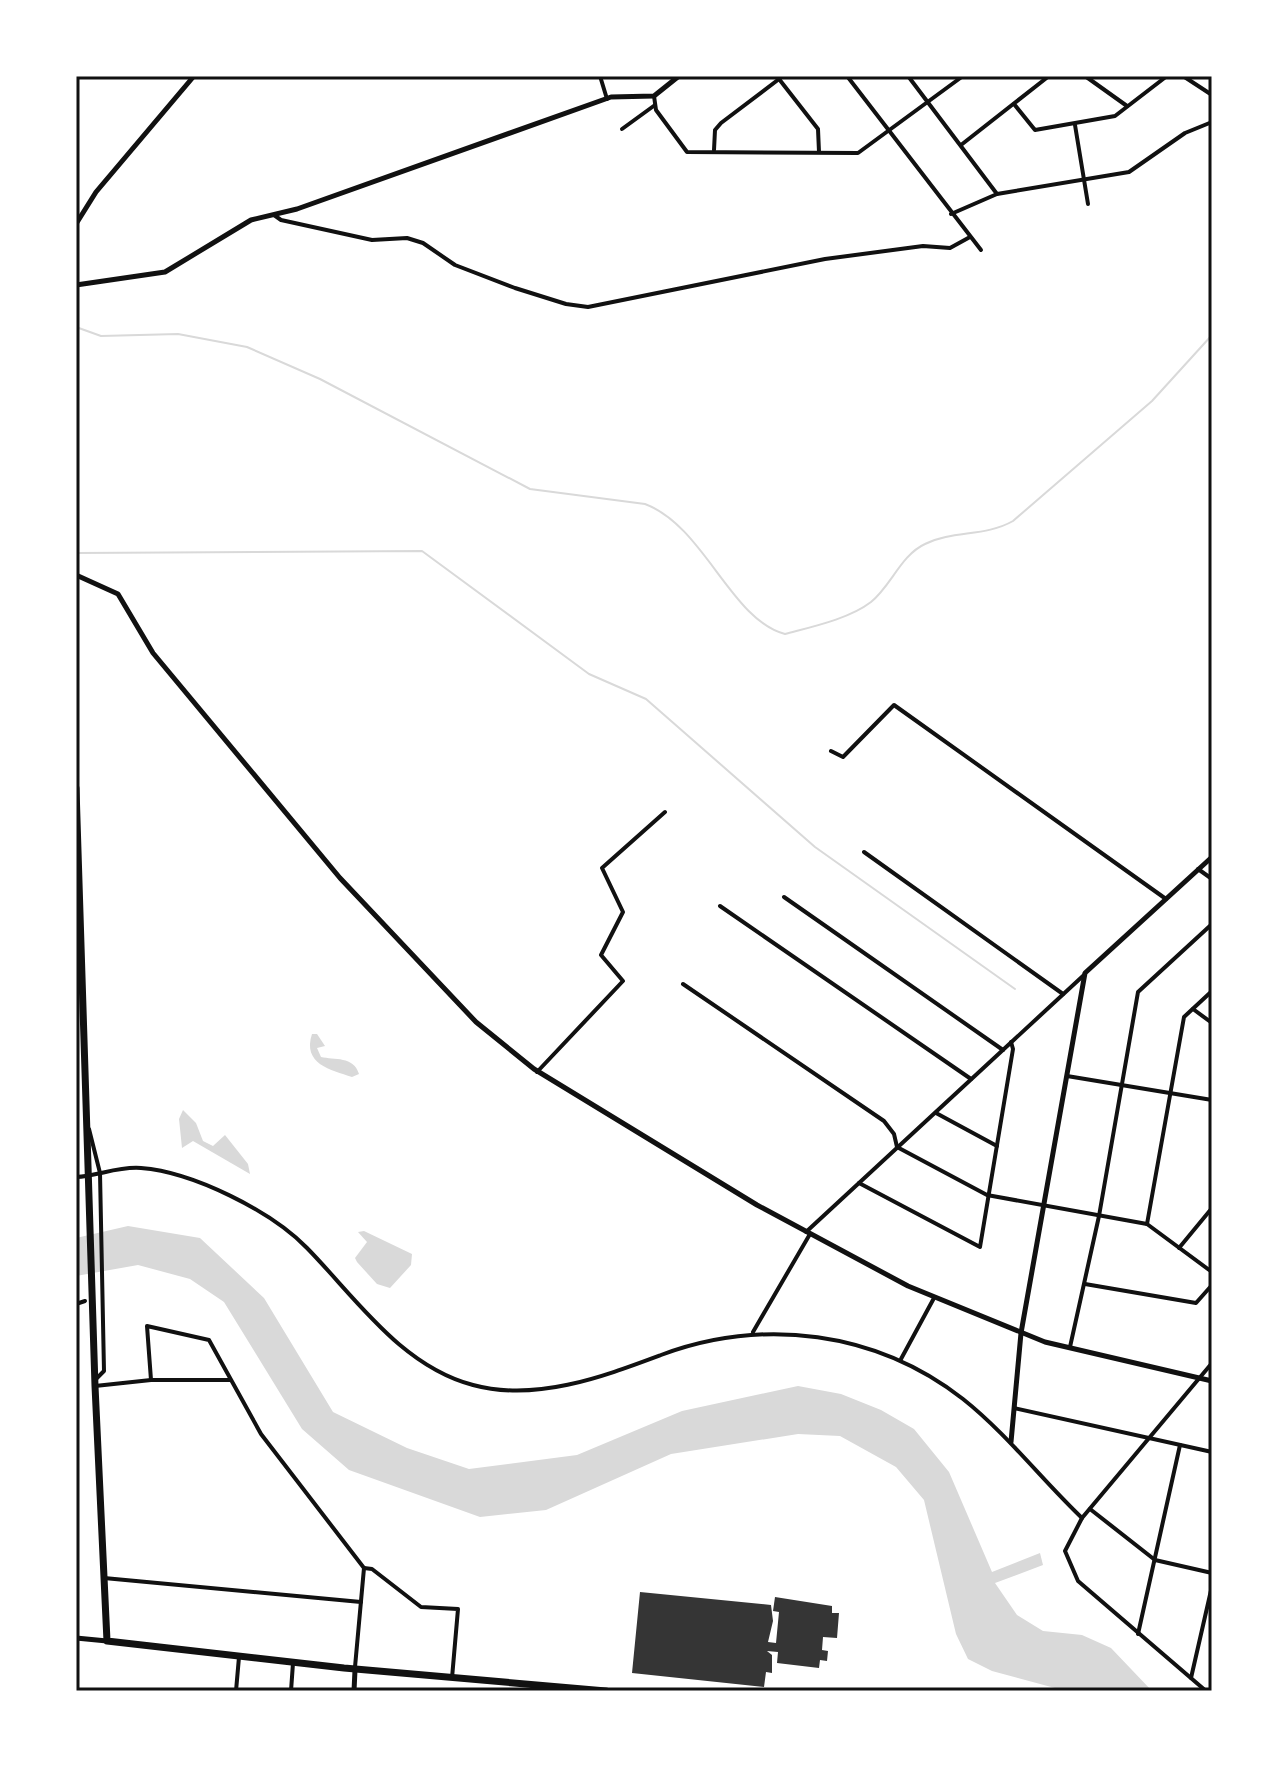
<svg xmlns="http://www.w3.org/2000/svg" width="1288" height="1767" viewBox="0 0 1288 1767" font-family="Helvetica,sans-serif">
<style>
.water{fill:#d9d9d9}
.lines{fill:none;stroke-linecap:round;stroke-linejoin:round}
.stream{stroke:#d9d9d9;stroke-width:2}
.building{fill:#353535}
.minor{stroke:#111;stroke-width:4}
.tertiary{stroke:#111;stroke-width:5}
.trunk{stroke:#111;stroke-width:7}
.neatline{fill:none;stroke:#111;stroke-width:3}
</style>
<rect width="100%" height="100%" fill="#fff"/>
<!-- water -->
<g class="water">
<path d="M312 1034H317L325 1046 317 1048 321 1057C334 1060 354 1056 359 1074L352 1077C331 1070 302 1064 312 1034Z"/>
<polygon points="183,1110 196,1123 203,1141 213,1146 225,1135 248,1164 250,1174 193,1141 182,1148 179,1119"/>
<polygon points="128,1226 200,1238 264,1298 333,1412 407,1448 469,1469 577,1455 682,1411 798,1386 841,1394 881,1410 914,1429 949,1472 992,1572 1040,1553 1043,1565 995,1583 1017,1615 1043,1631 1082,1635 1111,1648 1152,1691 1066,1691 992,1671 968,1659 956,1634 924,1500 896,1467 840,1436 798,1434 671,1454 546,1510 480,1517 349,1470 302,1429 224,1302 190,1279 138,1265 76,1276 76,1238"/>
<polygon points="364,1231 412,1254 411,1265 390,1288 377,1284 357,1262 355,1258 367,1242 358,1232"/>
</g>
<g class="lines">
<!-- stream -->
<g class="stream">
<path d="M76 327 101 336 178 334 247 347 320 379 530 489 645 504C704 526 731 620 785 634 811 627 849 619 871 602 891 586 901 555 925 544 953 530 985 537 1013 521L1152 401 1212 335"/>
<polyline points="76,553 422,551 589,674 646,699 815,847 1015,989"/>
</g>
</g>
<!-- building -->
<polygon class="building" points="640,1592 771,1605 773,1621 768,1642 776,1643 779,1612 773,1611 775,1597 832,1606 832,1613 839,1613 837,1638 823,1637 822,1650 828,1651 827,1661 820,1660 819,1668 777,1663 778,1652 767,1651 772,1655 772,1673 766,1672 764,1687 632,1673"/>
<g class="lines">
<!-- minor -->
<g class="minor">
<polyline points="600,76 607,99"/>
<polyline points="847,76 981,250"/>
<polyline points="908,76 997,194"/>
<polyline points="1085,76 1127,106"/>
<polyline points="1183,76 1212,95"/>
<polyline points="779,79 818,129 819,152"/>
<polyline points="654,96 656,110 687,152 858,153 963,76"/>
<polyline points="1014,104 1035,130 1115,116 1167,76"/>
<polyline points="1075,125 1088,204"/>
<polyline points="622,129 655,105"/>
<polyline points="961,145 1049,76"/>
<polyline points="714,150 715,130 721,123 783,76"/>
<polyline points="951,214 997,194 1129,172 1185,133 1212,122"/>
<polyline points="274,215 281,220 372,240 407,238 423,243 455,265 515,288 566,304 588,307 825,259 923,246 950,248 970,237"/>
<polyline points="831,751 843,757 894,705 1166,899"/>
<polyline points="864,852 1063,994"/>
<polyline points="1198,869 1212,879"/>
<polyline points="784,897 1003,1050"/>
<polyline points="720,906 971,1079"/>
<polyline points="683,984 884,1121 894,1134 897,1147 987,1195 1147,1224 1212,1272"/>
<polyline points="1193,1009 1212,1023"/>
<polyline points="537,1072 623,981 601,955 623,912 602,868 665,812"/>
<polyline points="1067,1076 1212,1100"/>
<polyline points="936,1113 997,1146"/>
<polyline points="89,1129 100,1173 104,1371 97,1378"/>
<path d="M76 1177C98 1176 118 1166 141 1168 193 1172 271 1211 307 1248 356 1298 401 1366 473 1385 536 1402 602 1377 661 1355 763 1317 876 1331 963 1399 1007 1434 1042 1480 1082 1518"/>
<polyline points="859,1183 980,1247 1013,1049 1011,1042"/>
<polyline points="1147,1224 1184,1017 1212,991"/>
<polyline points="806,1232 1084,975"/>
<polyline points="1179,1248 1212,1208"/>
<polyline points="1085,1284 1196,1303 1212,1285"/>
<polyline points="76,1304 85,1301"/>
<polyline points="753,1332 810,1234"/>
<polyline points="1070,1347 1099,1216 1138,992 1212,924"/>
<polyline points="901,1359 934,1298"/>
<polyline points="151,1380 147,1326 209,1340 261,1434 364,1568 355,1667"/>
<polyline points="95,1386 151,1380 230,1380"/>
<polyline points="1014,1408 1212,1452"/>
<polyline points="1090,1509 1155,1560 1212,1573"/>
<polyline points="364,1568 372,1569 421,1607 458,1609 452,1678"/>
<polyline points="104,1578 361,1602"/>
<polyline points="1138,1634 1180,1445"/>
<polyline points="1191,1678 1212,1586"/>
<polyline points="236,1691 239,1657"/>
<polyline points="291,1691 293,1663"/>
<polyline points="1206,1691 1078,1581 1065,1551 1082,1518 1212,1363"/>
</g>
<!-- tertiary -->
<g class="tertiary">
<polyline points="76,224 96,192 194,76"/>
<polyline points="76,285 165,272 251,220 297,209 611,97 654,96 679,76"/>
<polyline points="76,575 118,594 153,653 340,878 476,1022 534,1069 757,1205 908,1286 1045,1342 1212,1381"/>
<polyline points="1011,1442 1021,1333 1085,973 1212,857"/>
<polyline points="76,1638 107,1641"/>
<polyline points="354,1691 355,1670"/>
</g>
<!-- trunk -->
<polyline class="trunk" points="76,788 95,1386 107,1641 344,1668 606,1691"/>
</g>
<!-- border -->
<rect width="1288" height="1767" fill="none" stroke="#ffffff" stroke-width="156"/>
<rect x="78" y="78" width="1132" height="1611" class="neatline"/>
</svg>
